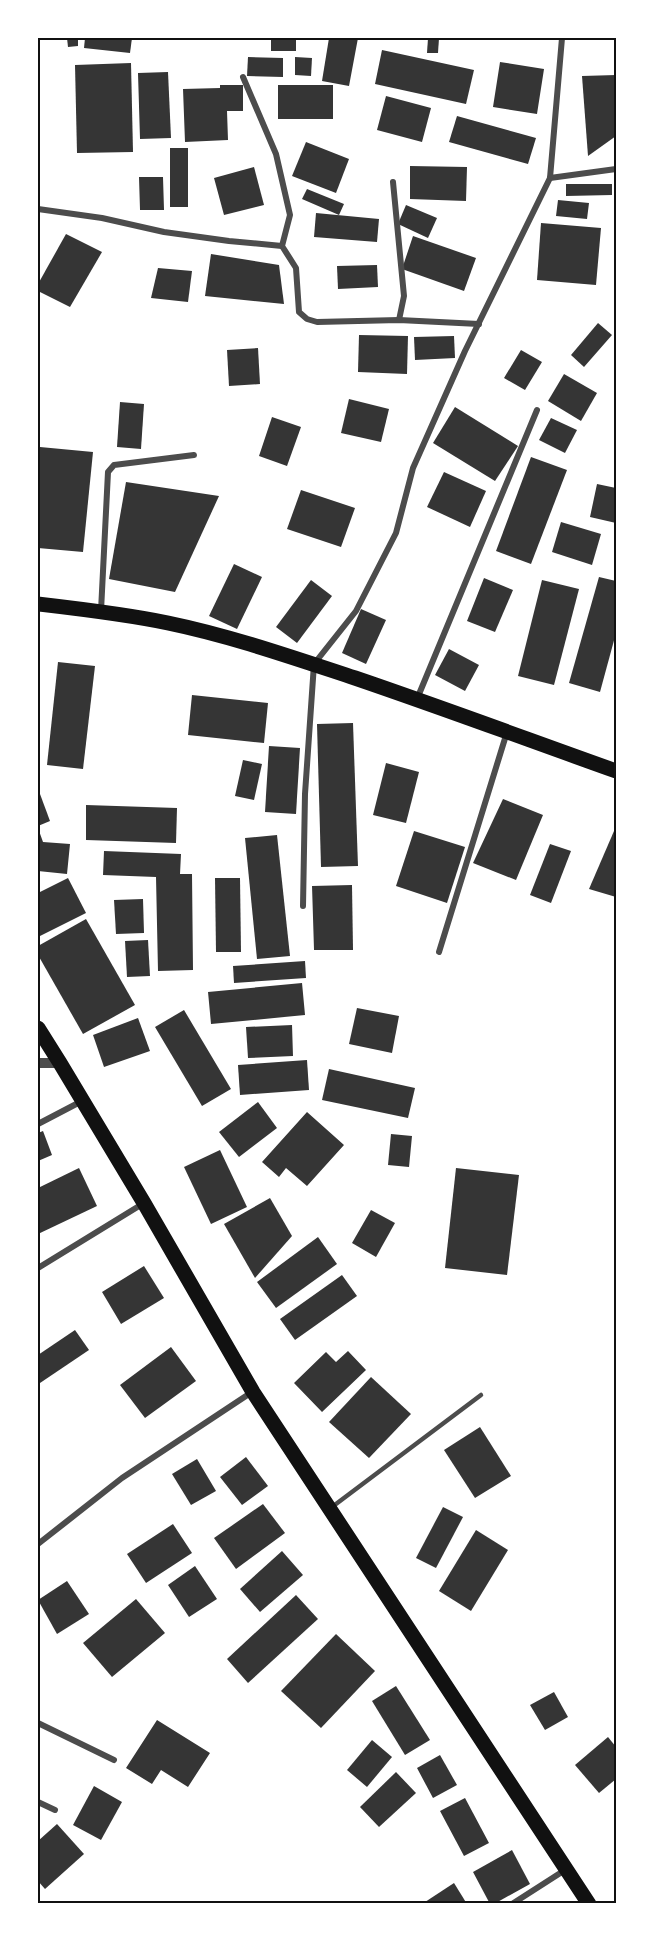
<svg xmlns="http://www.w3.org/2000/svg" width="654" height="1941" viewBox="0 0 654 1941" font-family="Roboto,sans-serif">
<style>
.building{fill:#353535}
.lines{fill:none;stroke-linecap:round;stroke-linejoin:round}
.service{stroke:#4c4c4c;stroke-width:4.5}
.minor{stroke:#4c4c4c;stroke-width:6}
.tertiary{stroke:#4c4c4c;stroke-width:10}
.primary{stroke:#111;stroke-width:15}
.neatline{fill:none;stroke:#111;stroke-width:2}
</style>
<rect width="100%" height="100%" fill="#fff"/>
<!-- building -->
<g class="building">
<polygon points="67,38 78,38 78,46 68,47"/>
<polygon points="85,38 132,38 130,53 84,48"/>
<rect x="271" y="38" width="25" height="13"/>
<polygon points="329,38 358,38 349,86 322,81"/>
<polygon points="428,38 439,38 438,53 427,53"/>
<polygon points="382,50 474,70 466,104 375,84"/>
<polygon points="248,57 283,58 283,77 247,76"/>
<polygon points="295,57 312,58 311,76 295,75"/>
<polygon points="500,62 544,69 537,114 493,107"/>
<polygon points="131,63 133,152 77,153 75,65"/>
<polygon points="168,72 171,138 140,139 138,73"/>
<polygon points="616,75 616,136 588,156 582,76"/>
<polygon points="220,85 243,85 243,111 227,111 228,140 185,142 183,89 220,88"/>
<rect x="278" y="85" width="55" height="34"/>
<polygon points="386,96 431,108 422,142 377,130"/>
<polygon points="457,116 536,138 528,164 449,142"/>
<polygon points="306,142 349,159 336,193 292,176"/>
<rect x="170" y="148" width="18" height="59"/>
<polygon points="410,166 467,167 466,201 410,199"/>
<polygon points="254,167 264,205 224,215 214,178"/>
<polygon points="139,177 163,177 164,210 140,210"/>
<polygon points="566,184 612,184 612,195 566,196"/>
<polygon points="307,189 344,204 339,215 302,199"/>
<polygon points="558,200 589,203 587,219 556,216"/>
<polygon points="406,205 437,218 428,238 398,224"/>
<polygon points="316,213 379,219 377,242 314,237"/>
<polygon points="541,223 601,228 596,285 537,280"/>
<polygon points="66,234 102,252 70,307 38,291 38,284"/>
<polygon points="413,236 476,258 464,291 402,269"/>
<polygon points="211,254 279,265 284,304 205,296"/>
<polygon points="377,265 378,287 338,289 337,266"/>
<polygon points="158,268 192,271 188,302 151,298"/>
<polygon points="598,323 612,335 584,367 571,355"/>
<polygon points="359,335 408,336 407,374 358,372"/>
<polygon points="454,336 455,358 415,360 414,337"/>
<polygon points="258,348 260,384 229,386 227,350"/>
<polygon points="521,350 542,362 525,390 504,378"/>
<polygon points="564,374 597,393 581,421 548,401"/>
<polygon points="349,399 389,409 381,442 341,433"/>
<polygon points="120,402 144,404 141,449 117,447"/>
<polygon points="455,407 518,446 495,481 433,443"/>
<polygon points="272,417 301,427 287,466 259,456"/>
<polygon points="551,418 577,430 565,453 539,440"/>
<polygon points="40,447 93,452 83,552 38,548 38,473"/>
<polygon points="531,457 567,470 531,564 496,551"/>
<polygon points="444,472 486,491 470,527 427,507"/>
<polygon points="126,482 219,496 175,592 109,579"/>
<polygon points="597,484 616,488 616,523 590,517"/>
<polygon points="301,490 355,508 341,547 287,529"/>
<polygon points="561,522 601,534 592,565 552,552"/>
<polygon points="234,564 262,577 237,629 209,616"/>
<polygon points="599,577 616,581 616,633 600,692 569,683"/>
<polygon points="484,578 513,590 495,632 467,621"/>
<polygon points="311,580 332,596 297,643 276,627"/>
<polygon points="542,580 579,589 554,685 518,676"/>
<polygon points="361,609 386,620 366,664 342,653"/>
<polygon points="449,649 479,665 465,691 435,675"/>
<polygon points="58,662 95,666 83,769 47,765"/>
<polygon points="192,695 268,703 264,743 188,735"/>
<polygon points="353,723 358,866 321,867 317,724"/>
<polygon points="269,746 300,748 296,814 265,812"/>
<polygon points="243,760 262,764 254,800 235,796"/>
<polygon points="386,763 419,772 406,823 373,815"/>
<polygon points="40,794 50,821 38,826 38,795"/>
<polygon points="503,799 543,815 516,880 473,863"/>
<polygon points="86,805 177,808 176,843 86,840"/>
<polygon points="38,828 43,842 70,844 67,874 38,871"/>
<polygon points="414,831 465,847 447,903 396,886"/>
<polygon points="614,831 616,832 616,897 589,889"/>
<polygon points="277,835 290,956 257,959 245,838"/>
<polygon points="550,844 571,851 551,903 530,895"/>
<polygon points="104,851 181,854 180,874 192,874 193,970 158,971 156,877 103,875"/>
<polygon points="68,878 86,913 38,937 38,893"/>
<polygon points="215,878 240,878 241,952 216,952"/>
<polygon points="352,885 353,950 314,950 312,886"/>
<polygon points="143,899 144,933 116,934 114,900"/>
<polygon points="86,919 135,1005 83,1034 38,955 38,946"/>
<polygon points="148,940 150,976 127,977 125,941"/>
<polygon points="305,961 306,978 234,983 233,966"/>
<polygon points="302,983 305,1015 211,1024 208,992"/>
<polygon points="357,1008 399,1016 392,1053 349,1044"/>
<polygon points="184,1010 231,1089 202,1106 155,1027"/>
<polygon points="138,1018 150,1051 104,1067 93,1035"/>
<polygon points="292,1025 293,1056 248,1058 246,1027"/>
<polygon points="307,1060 309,1090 240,1095 238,1065"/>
<polygon points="329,1069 415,1088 408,1118 322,1100"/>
<polygon points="258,1102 277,1128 239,1157 219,1132"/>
<polygon points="307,1112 344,1145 307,1186 286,1168 279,1177 262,1162"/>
<polygon points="43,1131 52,1155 38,1161 38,1133"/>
<polygon points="391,1134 412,1136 409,1167 388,1165"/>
<polygon points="220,1150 247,1207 211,1224 184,1167"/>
<polygon points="79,1168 97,1206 38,1234 38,1188"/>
<polygon points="456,1168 519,1175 507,1275 445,1268"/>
<polygon points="270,1198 292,1236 255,1278 224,1224"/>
<polygon points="371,1210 395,1223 376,1257 352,1243"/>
<polygon points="318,1237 337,1264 276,1308 257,1282"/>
<polygon points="144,1266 164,1298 121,1324 102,1292"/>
<polygon points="342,1275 357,1296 295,1340 280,1319"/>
<polygon points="75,1330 89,1350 40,1383 38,1379 38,1355"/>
<polygon points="171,1347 196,1381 145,1418 120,1385"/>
<polygon points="348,1351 366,1370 322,1412 294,1383 326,1352 336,1362"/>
<polygon points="371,1377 411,1414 369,1458 329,1422"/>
<polygon points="480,1427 511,1476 475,1498 444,1450"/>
<polygon points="246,1457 268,1486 242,1505 220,1477"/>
<polygon points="197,1459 216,1491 191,1505 172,1474"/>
<polygon points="263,1504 285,1533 236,1569 214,1538"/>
<polygon points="443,1507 463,1517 436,1568 416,1558"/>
<polygon points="173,1524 192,1553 146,1583 127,1554"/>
<polygon points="476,1530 508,1550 471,1611 439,1591"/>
<polygon points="282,1551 303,1575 260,1612 240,1589"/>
<polygon points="195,1566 217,1599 189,1617 168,1585"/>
<polygon points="67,1581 89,1614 57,1634 38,1600"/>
<polygon points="296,1595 318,1619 248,1683 227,1659"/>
<polygon points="136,1599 165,1633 112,1677 83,1643"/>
<polygon points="336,1634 375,1671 321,1728 281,1691"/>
<polygon points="396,1686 430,1740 405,1755 372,1701"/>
<polygon points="554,1692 568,1717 545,1730 530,1705"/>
<polygon points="157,1720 210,1753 188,1787 161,1770 152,1784 126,1768"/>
<polygon points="608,1737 616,1747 616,1779 599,1793 575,1765"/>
<polygon points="372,1740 392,1757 367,1787 347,1770"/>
<polygon points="440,1755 457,1785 433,1798 417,1768"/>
<polygon points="396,1772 416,1793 379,1827 360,1807"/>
<polygon points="94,1786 122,1802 101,1840 73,1825"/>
<polygon points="465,1798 489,1843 464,1856 440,1811"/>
<polygon points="57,1824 84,1854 45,1889 38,1881 38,1841"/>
<polygon points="512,1850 530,1884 494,1904 490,1904 473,1872"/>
<polygon points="454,1883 467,1904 422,1904"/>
</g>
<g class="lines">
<!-- service -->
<polyline class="service" points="332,1507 481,1395"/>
<!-- minor -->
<g class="minor">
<polyline points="243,77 276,154 290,215 282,246 296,268 299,312 307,319 317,322 399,320 479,324"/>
<polyline points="550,178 616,169"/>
<polyline points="393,182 404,296 399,320"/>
<polyline points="38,209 102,218 164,232 229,241 282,246"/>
<polyline points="101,611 108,472 114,465 194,455"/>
<polyline points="417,699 537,410"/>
<polyline points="303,906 305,794 314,664 356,611 396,533 413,468 465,351 550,178 562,38"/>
<polyline points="439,952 507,732"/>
<polyline points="38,1124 82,1101"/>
<polyline points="38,1268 144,1203"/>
<polyline points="38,1544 122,1478 252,1392"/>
<polyline points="38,1723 114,1760"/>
<polyline points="38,1802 55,1810"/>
<polyline points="512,1904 565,1870"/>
</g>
<!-- tertiary -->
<polyline class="tertiary" points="38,1063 60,1063"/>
<!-- primary -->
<g class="primary">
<path d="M38 604C81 609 125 614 168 623 231 636 294 658 355 678 443 708 529 740 616 771"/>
<polyline points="38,1028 60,1063 144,1203 253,1392 589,1904"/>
</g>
</g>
<!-- border -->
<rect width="654" height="1941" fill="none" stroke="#ffffff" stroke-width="78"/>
<rect x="39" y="39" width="576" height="1863" class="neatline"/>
</svg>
